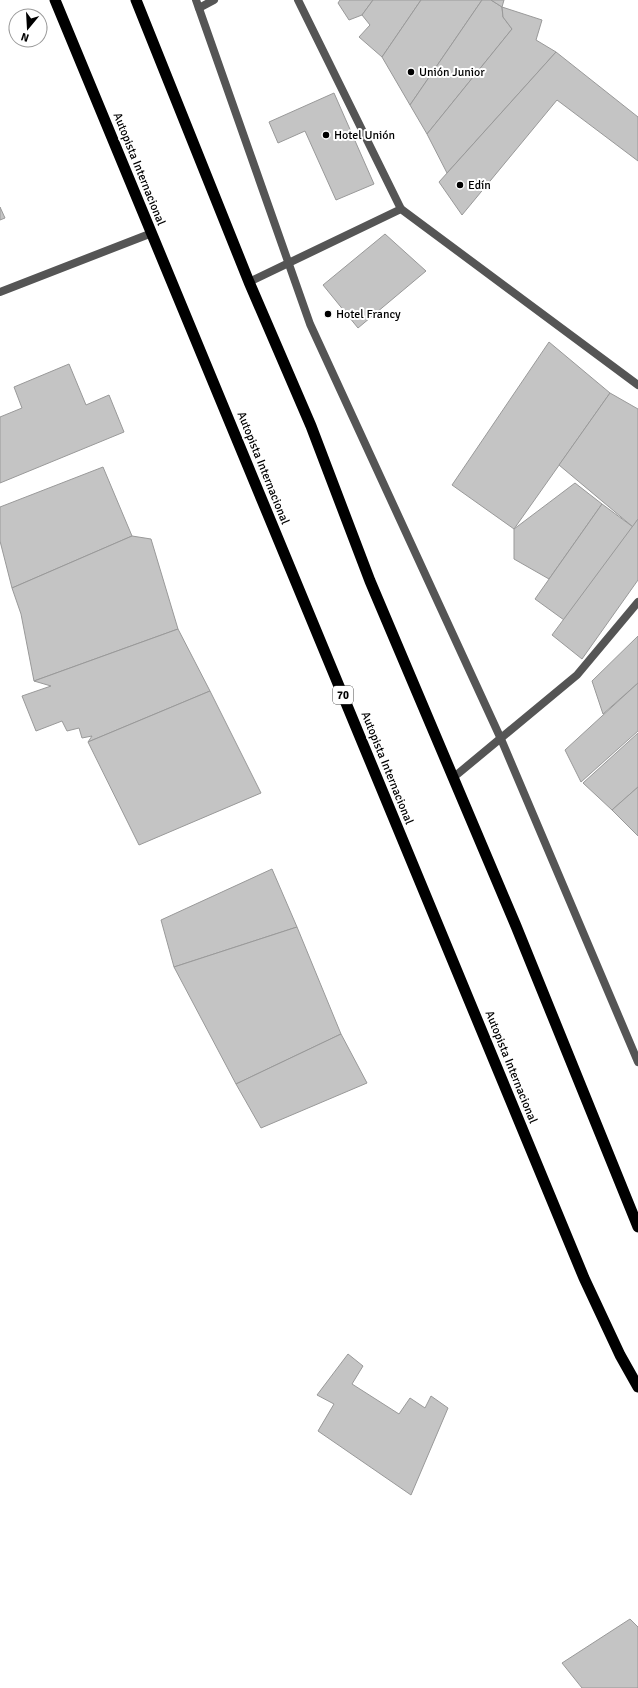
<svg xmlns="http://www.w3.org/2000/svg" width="638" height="1688" viewBox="0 0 638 1688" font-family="Signika,sans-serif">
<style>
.building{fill:#c4c4c4;stroke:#999}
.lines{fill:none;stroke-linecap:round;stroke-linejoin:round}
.service{stroke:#555;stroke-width:8}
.minor{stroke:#555;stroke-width:8}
.trunk{stroke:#000;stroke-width:11}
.poi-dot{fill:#000;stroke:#fff;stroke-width:1.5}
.labels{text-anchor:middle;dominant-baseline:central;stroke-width:4;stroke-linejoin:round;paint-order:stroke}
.shield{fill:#fff;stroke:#4c4c4c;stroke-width:1}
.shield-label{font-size:11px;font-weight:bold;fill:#000}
.poi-label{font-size:12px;fill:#000;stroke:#fff;text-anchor:start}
.street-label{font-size:12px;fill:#000;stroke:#fff}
</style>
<rect width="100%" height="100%" fill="#fff"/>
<!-- building -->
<g class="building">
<polygon points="340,0 373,0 362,15 349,20 338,3"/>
<polygon points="373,0 421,0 382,57 359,37 370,25 362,15"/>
<polygon points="421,0 482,0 410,105 382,57"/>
<polygon points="482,0 491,0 502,7 503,17 512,29 427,134 410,105"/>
<polygon points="491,0 504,0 502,7"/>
<polygon points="502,7 542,20 536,40 556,52 447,173 427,134 512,29 503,17"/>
<polygon points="556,52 638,117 638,161 557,100 462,215 439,182"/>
<polygon points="334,93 374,184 336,200 305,131 278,143 269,122"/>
<polygon points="0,207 5,218 0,220"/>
<polygon points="385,234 426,271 358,328 323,285"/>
<polygon points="549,342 610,393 514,529 452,485"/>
<polygon points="69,364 86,405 109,395 124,432 0,483 0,417 22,408 14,387"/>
<polygon points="610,393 638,409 638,519 633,527 559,465"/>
<polygon points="103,467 132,536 12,588 0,541 0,507"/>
<polygon points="575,483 602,504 549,579 514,559 514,529"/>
<polygon points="602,504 633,527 564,620 535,599"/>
<polygon points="638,519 638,580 582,659 552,635"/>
<polygon points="132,536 151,539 178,629 34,681 21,614 12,588"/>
<polygon points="178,629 210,691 88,742 92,736 82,738 79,728 67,731 62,721 36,731 22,696 51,686 34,681"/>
<polygon points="638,636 638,683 603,714 592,681"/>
<polygon points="638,683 638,731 581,782 565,750"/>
<polygon points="210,691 261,793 139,845 88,742"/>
<polygon points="638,733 638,787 612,810 583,783"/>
<polygon points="638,787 638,836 612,810"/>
<polygon points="272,869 297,927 174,967 161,920"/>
<polygon points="297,927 341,1034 236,1084 174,967"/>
<polygon points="341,1034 367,1083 261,1128 236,1084"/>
<polygon points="348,1354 363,1366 352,1384 399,1414 410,1398 425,1408 431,1396 448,1408 411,1495 318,1431 334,1404 317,1395"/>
<polygon points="630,1619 638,1627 638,1688 582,1688 562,1663"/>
</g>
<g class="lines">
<!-- service -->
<polyline class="service" points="0,292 152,233"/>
<!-- minor -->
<g class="minor">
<polyline points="196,0 310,324 501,739 638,1062"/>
<polyline points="298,0 401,209"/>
<polyline points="199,8 214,0"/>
<polyline points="249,282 401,209 638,385"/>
<polyline points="454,777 577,675 638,602"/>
</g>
<!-- trunk -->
<g class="trunk">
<polyline points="55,0 584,1278 620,1355 638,1387"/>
<polyline points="136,0 249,282 311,426 370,581 516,926 638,1227"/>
</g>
</g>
<!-- markers -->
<g class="poi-dot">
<circle cx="411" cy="72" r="4"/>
<circle cx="326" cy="135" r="4"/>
<circle cx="460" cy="185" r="4"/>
<circle cx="328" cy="314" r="4"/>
</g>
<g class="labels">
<!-- shield labels -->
<rect class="shield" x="333" y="686" width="20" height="18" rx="3"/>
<g class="shield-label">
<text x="343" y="695">70</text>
</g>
<!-- poi labels -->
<g class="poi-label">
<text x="419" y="72">Unión Junior</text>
<text x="334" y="135">Hotel Unión</text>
<text x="468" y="185">Edín</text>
<text x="336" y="314">Hotel Francy</text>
</g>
<!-- street labels -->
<g class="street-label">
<text transform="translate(139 169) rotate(68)">Autopista Internacional</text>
<text transform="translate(263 468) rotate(68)">Autopista Internacional</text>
<text transform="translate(387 768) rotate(68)">Autopista Internacional</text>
<text transform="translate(511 1067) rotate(68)">Autopista Internacional</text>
</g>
</g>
<!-- north arrow -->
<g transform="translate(28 28) rotate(198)"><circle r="19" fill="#ffffff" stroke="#999999"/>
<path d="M0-3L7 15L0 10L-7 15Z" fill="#000000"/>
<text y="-6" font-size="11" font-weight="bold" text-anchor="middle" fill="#000000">N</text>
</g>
</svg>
